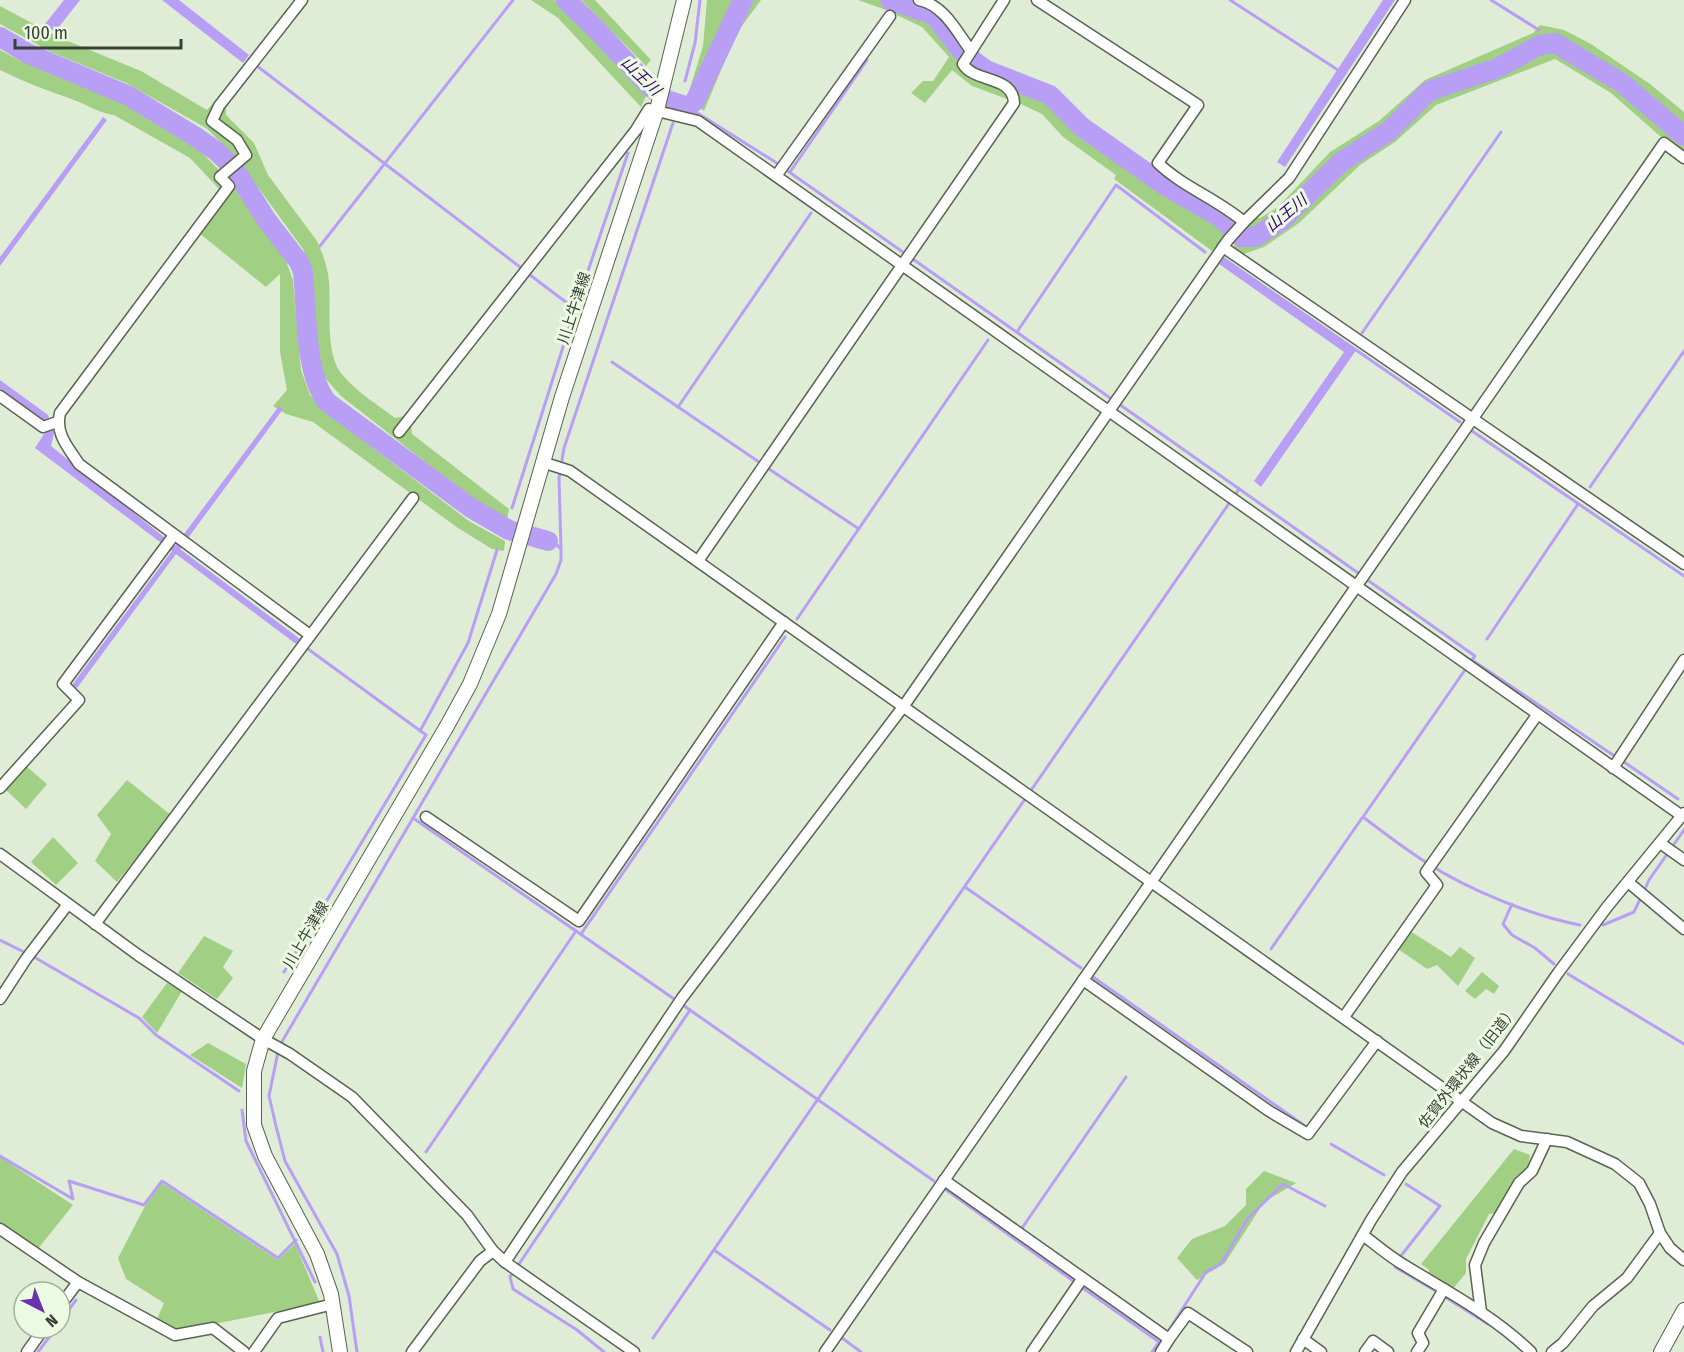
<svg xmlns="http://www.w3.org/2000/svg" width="1684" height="1352" viewBox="0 0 1684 1352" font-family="'Fira Sans Condensed','Noto Sans JP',sans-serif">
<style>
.green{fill:#a1d084}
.water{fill:#b99ef5}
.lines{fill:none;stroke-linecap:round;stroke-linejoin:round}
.stream{stroke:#b99ef5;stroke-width:3}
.river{stroke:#b99ef5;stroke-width:20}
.minor-casing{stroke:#586451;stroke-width:13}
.major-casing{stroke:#586451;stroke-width:16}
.minor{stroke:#fff;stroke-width:10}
.major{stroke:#fff;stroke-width:14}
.labels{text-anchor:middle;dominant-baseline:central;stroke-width:6;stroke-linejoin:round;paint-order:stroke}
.street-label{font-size:15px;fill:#393f36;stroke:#ecfae4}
.water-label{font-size:16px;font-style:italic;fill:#39016d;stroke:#ecfae4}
</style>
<rect width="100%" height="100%" fill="#dfedd7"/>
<!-- green -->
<g class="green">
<polygon points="531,0 555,0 563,6 647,94 641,107 558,18"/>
<polygon points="581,0 595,0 651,60 646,66"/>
<polygon points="707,0 738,0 722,25 694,96 687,98 703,46"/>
<polygon points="751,0 761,0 736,34 704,111 697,106 742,12"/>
<polygon points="858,0 879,0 932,17 956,52 971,67 1049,100 1079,129 1164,191 1216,221 1227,233 1212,251 1114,179 1116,175 1063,137 1042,114 1021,104 972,86 952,70 925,103 911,93 923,81 933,81 949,57 922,27 886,10"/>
<path d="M0 6 58 37 141 71 207 110 217 99 226 106V115L254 143 268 175 317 241C323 254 328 268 329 282 331 308 325 352 341 373 356 392 377 404 395 418L405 416 411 424 412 434 509 509 507 519 485 509 341 396 325 378 316 346 313 277 303 249 236 157 206 128 126 83 51 52 0 24Z"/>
<polygon points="1540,25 1564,30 1591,44 1650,84 1684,112 1684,131 1629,82 1559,40 1545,39 1498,63 1428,89 1389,125 1338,158 1279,219 1255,231 1243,231 1255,217 1260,218 1278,207 1330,152 1379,121 1425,80 1533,33"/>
<path d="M0 50 21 61 120 102 194 145 228 179 283 253 293 280 301 370 310 395 327 413 469 521 505 541 504 551 492 549 458 528 313 422 286 414 273 406 287 390 280 352V274L266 287 199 233 228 196 219 189 190 158 114 115C99 113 88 105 74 100 49 91 24 82 0 70Z"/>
<polygon points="1543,50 1558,50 1618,86 1684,143 1684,154 1661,137 1611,93 1555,59 1436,105 1395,142 1360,165 1299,223 1264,247 1244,254 1233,247 1237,242 1258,242 1291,220 1343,167 1389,137 1429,97 1498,72"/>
<polygon points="26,766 47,784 26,809 6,790"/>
<polygon points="127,780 171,815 117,882 95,861 111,834 97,815"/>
<polygon points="53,837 78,863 56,885 31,862"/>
<polygon points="1410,931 1451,957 1460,947 1475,958 1458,986 1437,965 1427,969 1398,949"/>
<polygon points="204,936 233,951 223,967 233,978 217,999 178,973"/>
<polygon points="1482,972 1499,986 1494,994 1486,989 1475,999 1465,991"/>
<polygon points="167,983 182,991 157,1033 142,1017"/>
<polygon points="208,1043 246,1064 242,1088 190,1055"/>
<polygon points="1514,1149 1530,1155 1528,1167 1517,1180 1498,1213 1489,1214 1466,1259 1466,1273 1452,1290 1429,1277 1429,1270 1421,1264"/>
<polygon points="0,1157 73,1205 37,1250 0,1224"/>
<polygon points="1264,1171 1296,1183 1264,1202 1225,1263 1197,1280 1177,1258 1192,1239 1225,1226 1246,1205 1246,1189"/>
<polygon points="162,1183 278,1260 295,1244 320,1303 214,1324 176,1329 157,1319 164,1303 126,1279 118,1258 144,1208"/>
</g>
<!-- water -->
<g class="water">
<polygon points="64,0 80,0 55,32 45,24"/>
<polygon points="162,0 179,0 249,55 243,63"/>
<polygon points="1383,0 1395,0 1285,167 1277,162"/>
<polygon points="103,117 107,120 0,266 0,257"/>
<polygon points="1224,257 1357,349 1261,487 1254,481 1344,352 1219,264"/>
<polygon points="0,380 48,415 54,433 51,446 175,546 279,406 283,409 180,549 300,639 296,644 176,554 77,688 72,685 172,551 35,448 46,431 44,420 0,389"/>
</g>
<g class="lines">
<!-- stream -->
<g class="stream">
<polyline points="1230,0 1338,70"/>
<polyline points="1491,0 1539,30"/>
<polyline points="257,66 520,267"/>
<polyline points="685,81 695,43 700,0"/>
<polyline points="688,107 780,165"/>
<polyline points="785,169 1113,400"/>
<polyline points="790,172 867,60"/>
<polyline points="320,246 513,0"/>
<polyline points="530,275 575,309"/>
<polyline points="1017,332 1116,185 1205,252"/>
<polyline points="1362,333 1501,132"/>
<polyline points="1356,350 1460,422"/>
<polyline points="612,362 759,462"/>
<polyline points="1119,404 1361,575"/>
<polyline points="678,407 811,213"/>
<polyline points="1472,431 1684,576"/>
<polyline points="769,469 859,529"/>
<polyline points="1590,487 1684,351"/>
<polyline points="512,508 575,309 628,153"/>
<polyline points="561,549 559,478 564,448 673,123"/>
<polyline points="1366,579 1475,656 1470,662"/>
<polyline points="797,619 988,340"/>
<polyline points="1487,639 1578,504"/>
<polyline points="1472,660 1613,755"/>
<path d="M1467 667 1363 817C1384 833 1405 849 1427 863 1467 889 1532 916 1580 925"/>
<polyline points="420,731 468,643 497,550"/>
<polyline points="1624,762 1678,799"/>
<polyline points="413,818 690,1010 517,1267"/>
<polyline points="965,887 1081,968"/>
<polyline points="1644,891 1649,880 1684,830"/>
<polyline points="1512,904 1503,924 1512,935 1535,948 1554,964"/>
<polyline points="1603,925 1634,912 1641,897"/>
<polyline points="581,934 785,637"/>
<polyline points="0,940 24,952"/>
<polyline points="1271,949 1362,818"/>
<polyline points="34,957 139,1018 156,1035 239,1091"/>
<polyline points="284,972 426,735 308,649"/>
<polyline points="1568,974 1684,1044"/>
<polyline points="1093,977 1305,1126"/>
<polyline points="690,1010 934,1181"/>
<polyline points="280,1045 556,574 561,560 561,549 554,542 548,541"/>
<polyline points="278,1052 269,1096 276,1126 285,1161 337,1254 349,1296 357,1352"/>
<polyline points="242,1110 246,1141 315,1282"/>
<polyline points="1331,1144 1384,1175"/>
<polyline points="426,1152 576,931"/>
<polyline points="0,1156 73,1199 69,1181 144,1205 162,1181 278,1258 296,1240"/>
<polyline points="945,1189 1072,1280"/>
<polyline points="1022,1228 1126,1077"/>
<polyline points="714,1250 830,1330"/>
<polyline points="1400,1257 1440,1206 1406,1184"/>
<polyline points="1395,1267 1434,1290"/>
<polyline points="513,1272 510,1277 513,1289 577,1330 604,1352"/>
<polyline points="1083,1288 1159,1342 1152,1352"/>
<polyline points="1445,1297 1488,1324"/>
<polyline points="60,1322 76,1300"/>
<polyline points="1169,1330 1206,1272 1221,1264 1248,1218 1283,1184 1325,1206"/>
<polyline points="320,1337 323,1352"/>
<polyline points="653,1338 1239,489"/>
<polyline points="842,1338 861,1352"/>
<polyline points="38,1352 56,1328"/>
</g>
<!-- river -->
<g class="river">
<polyline points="566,0 597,30 648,85 667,100 688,107 695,101 743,0"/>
<polyline points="890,0 934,15 963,53 986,70 1050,95 1082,127 1164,185 1220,217 1241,237 1255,237 1281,221 1341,162 1389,131 1429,91 1498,68 1540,45 1555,43 1622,83 1684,136"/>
<path d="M0 37 29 54 129 96 196 137 216 151 234 168 266 219 299 262 303 272C307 309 304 373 327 402L471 508 509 530 548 541"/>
</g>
<defs>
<g id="minor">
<path d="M302 0 219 106 212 121 237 140 246 155 220 177 229 186 60 413C55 434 68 447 79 464L310 635"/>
<path d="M919 0C944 5 957 32 971 51"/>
<path d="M1037 0 1198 105 1158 163C1183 187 1217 199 1244 222"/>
<polyline points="776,176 890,16"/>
<polyline points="1223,247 1684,564"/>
<polyline points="0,396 43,427 57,422"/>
<polyline points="399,432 636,130 649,109 698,121 1682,816"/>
<polyline points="542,462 570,471 1492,1123 1521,1136 1567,1142 1615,1164 1639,1183 1650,1204 1660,1233 1670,1248 1684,1260"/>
<path d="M698 561 1014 103C1013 75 974 83 963 64L1004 0"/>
<polyline points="1613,768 1684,660"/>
<polyline points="0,788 79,700 63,684 174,535"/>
<polyline points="426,817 579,921 784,622"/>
<polyline points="1660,843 1684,860"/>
<polyline points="0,854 138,955 263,1039 290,1054 352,1097 467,1215 493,1251 505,1262 634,1352"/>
<polyline points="1628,882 1684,929"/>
<polyline points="95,924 413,498"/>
<polyline points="1083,980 1269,1111 1308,1134 1377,1041"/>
<polyline points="0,999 26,959 68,904"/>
<polyline points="1344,1017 1437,885 1426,872 1537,715"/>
<polyline points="944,1180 1169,1339 1188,1313 1247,1352"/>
<polyline points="0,1229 78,1282"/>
<path d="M1363 1235C1376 1245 1390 1257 1404 1265 1448 1292 1494 1316 1531 1352"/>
<polyline points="505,1262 682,998 903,707 1228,240 1244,222 1289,178 1405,0"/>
<polyline points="60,1306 78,1282 175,1335 213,1328 244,1352"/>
<polyline points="1481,1312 1475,1265 1484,1243 1519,1183 1532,1171 1547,1139"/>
<polyline points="1303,1339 1321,1352"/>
<polyline points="27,1352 44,1328"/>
<polyline points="254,1352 278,1318 333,1304"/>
<polyline points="412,1352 480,1261 493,1251"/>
<polyline points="825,1352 1664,143 1684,158"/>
<polyline points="1032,1352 1082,1279"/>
<polyline points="1161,1352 1169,1339"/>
<polyline points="1296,1352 1371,1220 1402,1172 1504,1051 1558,973 1607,907 1684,813"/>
<polyline points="1365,1352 1373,1341 1388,1352"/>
<polyline points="1417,1352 1423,1343 1418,1333 1444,1289"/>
<polyline points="1552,1352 1563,1343 1593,1306 1627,1278 1660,1233"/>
</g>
<g id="major">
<polyline points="340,1352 331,1294 317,1254 265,1156 254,1125 254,1071 263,1039 447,726 470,684 499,614 562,397 657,110 684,0"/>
<polyline points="1661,1352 1684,1310"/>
</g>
</defs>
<!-- minor casing -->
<use href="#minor" class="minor-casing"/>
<!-- major casing -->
<use href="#major" class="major-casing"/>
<!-- minor -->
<use href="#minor" class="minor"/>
<!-- major -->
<use href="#major" class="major"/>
</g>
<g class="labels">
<!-- street labels -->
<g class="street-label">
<text transform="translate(574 308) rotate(-72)">川上牛津線</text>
<text transform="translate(306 935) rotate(-60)">川上牛津線</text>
<text transform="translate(1468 1067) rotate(-52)">佐賀外環状線（旧道）</text>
</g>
<!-- water labels -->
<g class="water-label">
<text transform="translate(641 76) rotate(44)">山王川</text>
<text transform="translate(1286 213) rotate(-40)">山王川</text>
</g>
</g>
<!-- north arrow -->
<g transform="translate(42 1310) rotate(138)"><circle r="28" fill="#ecfae4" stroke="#a4af9e" stroke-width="1.5"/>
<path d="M0-4.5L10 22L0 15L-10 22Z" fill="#6634ab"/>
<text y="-9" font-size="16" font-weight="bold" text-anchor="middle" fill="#393f36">N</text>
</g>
<!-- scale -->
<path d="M15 39v9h166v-9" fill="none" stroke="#393f36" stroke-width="3"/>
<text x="24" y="39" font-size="18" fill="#393f36" stroke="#ecfae4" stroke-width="4.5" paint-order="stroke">100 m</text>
</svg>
